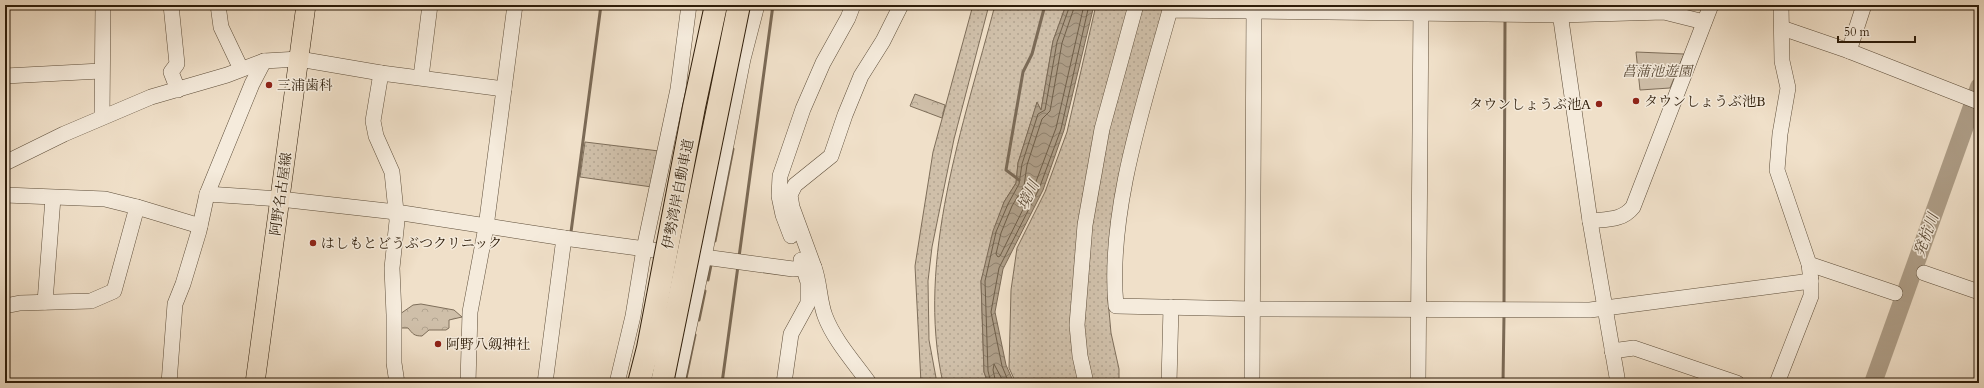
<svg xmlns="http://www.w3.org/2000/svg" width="1984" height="388" viewBox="0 0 1984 388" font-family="Cardo,'Noto Serif JP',serif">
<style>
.grass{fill:url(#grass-dots);stroke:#7e6e5a}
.forest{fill:url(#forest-crowns);stroke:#7e6e5a}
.park{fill:#cfbfa9;stroke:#7e6e5a}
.water{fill:url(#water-waves);stroke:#7b6a56}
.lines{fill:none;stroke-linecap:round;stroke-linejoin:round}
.shore{stroke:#6e5e49;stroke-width:1}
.stream{stroke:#7b6a56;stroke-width:3}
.river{stroke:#ae9e88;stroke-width:18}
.minor-casing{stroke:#5e4e3a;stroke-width:16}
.major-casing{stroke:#2e1d0a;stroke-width:20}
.minor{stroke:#f5ebdc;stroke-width:15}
.major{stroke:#f0e0c9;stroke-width:19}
.highway-bridge-casing{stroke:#2e1d0a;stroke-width:24;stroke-linecap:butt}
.highway-bridge{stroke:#f0e0c9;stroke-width:22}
.poi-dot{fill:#8f2418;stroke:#f5ebdc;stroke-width:1.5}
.labels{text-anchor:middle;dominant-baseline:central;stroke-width:3;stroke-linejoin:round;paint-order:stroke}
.park-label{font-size:14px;font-style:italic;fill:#5e4e3a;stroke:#f5ebdc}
.poi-label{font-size:14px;fill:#2e1d0a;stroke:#f5ebdc;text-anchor:start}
.street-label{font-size:14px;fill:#2e1d0a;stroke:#f5ebdc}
.water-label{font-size:15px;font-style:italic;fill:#5b4a36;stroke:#f5ebdc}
</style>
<defs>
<pattern id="grass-dots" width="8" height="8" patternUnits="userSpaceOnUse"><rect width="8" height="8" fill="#cfbfa9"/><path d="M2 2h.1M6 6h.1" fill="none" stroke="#b2a490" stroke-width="1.8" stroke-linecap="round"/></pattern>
<pattern id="forest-crowns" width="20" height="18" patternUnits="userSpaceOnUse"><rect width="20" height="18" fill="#cfbfa9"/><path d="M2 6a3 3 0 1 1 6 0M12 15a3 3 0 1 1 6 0" fill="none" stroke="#b2a490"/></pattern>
<pattern id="water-waves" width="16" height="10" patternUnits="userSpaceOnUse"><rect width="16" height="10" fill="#ae9e88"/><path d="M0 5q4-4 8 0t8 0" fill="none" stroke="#8e806d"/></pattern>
</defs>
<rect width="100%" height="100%" fill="#f0e0c9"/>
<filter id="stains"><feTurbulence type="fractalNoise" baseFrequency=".005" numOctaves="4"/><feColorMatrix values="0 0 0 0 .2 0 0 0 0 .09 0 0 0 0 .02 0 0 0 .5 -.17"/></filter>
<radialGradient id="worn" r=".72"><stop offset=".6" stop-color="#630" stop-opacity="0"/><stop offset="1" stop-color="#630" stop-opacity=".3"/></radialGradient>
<!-- grass -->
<g class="grass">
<polygon points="973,5 989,5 954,139 932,247 928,281 929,340 937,383 921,383 915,266 933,152"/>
<path d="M995 5H1066L1053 41 1041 110 1037 103 1018 163 1016 183 1004 202 981 281 984 372 988 383H943C915 260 964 124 995 5Z"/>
<polygon points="1096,5 1167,5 1118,210 1108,300 1111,333 1119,369 1119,383 1016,383 1009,368 1011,290 1017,248 1045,192 1067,132"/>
<polygon points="585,142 659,151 652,187 580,177"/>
</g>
<!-- forest -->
<g class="forest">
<polygon points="915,94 945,105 942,118 910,106"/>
<path d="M421 304 454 310 462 317 449 320V328L446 330H429L422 336C414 336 413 334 408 328H401L400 314 413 305Z"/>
</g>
<!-- park -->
<polygon class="park" points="1636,52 1684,54 1670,88 1640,90"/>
<!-- water -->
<polygon class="water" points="1066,5 1094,5 1064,130 1043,190 1003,269 995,312 1006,365 1014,383 988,383 984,372 981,281 993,231 1004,202 1016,183 1018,163 1037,102 1041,110 1053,41"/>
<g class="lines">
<!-- shore -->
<g class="shore">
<polyline points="1075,5 1062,43 1050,111 1042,119 1027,165 1024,186 1012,206 1001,233 996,254 998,257 1000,256 1034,187 1056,128 1084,5"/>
<polyline points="991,383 988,371 985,281 996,232 1008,204 1019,184 1022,164 1038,114 1045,110 1057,42 1070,5"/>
<polyline points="996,383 993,370 994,364 1004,383"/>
<polyline points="1009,383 1002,366 991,312 999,268 1039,189 1061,129 1089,5"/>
</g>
<!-- stream -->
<g class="stream">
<polyline points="1019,180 1006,170 1023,72 1032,54 1045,5"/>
<polyline points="571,232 601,5"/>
<polyline points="715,241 733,149"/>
<polyline points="739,257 773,5"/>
<polyline points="708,280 711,265"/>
<polyline points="1504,305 1505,19"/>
<polyline points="699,320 705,291"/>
<polyline points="685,383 695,335"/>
<polyline points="722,383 738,266"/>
<polyline points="1503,383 1504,315"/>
</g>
<!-- river -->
<polyline class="river" points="1873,383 1979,87"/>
<defs>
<g id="minor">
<polyline points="171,5 177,64 171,72 178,90"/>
<polyline points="218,5 221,27 241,69"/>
<polyline points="1559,6 1590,221 1618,383"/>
<path d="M1704 22 1664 12 1560 15 1170 10C1145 101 1107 211 1116 306L1253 309 1590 310 1811 281 1809 264 1777 170 1780 134 1788 88 1782 61 1781 5"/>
<polyline points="1782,28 1849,51 1979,102"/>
<polyline points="1849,51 1864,5"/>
<polyline points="381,73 373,121 376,136 392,172 397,221 392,268 394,315 394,363 397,383"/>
<polyline points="5,76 101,71"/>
<polyline points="421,77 430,5"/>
<polyline points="102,117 103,5"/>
<polyline points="5,163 64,134 151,97 227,75 264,61 299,59 381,73 504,89"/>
<polyline points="207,194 280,199 396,212 564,238 793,269 814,267 792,207 790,195 795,185 831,156 845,115 861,76 883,41 901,5"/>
<polyline points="5,195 105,199 137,207 200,226"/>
<path d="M1590 221C1606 219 1622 221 1633 207L1711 5"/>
<polyline points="791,236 783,215 779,196 780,176 803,109 823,63 848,18 853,5"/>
<polyline points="1809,264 1895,293"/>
<path d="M814 267C820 283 819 300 825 316 834 340 854 362 869 383"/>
<polyline points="1924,273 1979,292"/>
<polyline points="45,302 53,198"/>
<polyline points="5,306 20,303 91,301 114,291 137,207"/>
<polyline points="1612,351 1634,348 1737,383"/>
<polyline points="169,383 175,304 183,284 199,231 207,194 252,84 264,61"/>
<polyline points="468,383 470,312 486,227 515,5"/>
<polyline points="545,383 564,238"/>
<polyline points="617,383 633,316 644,249 678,89 689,5"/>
<polyline points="677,383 704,257 743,59 757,5"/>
<polyline points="784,383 791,334 808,303 808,282 801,260"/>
<polyline points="1086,383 1080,356 1077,325 1085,225 1102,129 1136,5"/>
<polyline points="1169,383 1171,307"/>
<polyline points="1252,383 1254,5"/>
<polyline points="1418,383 1421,5"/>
<polyline points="1777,383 1811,296 1811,281"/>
</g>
<polyline id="major" points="255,383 306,5"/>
</defs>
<!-- minor casing -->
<use href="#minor" class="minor-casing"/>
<!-- major casing -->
<use href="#major" class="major-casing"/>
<!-- minor -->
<use href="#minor" class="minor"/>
<!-- major -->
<use href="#major" class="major"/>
<defs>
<g id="highway-bridge">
<polyline points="639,383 648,348 694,107 716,5"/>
<polyline points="662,383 739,5"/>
</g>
</defs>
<!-- highway-bridge casing -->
<use href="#highway-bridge" class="highway-bridge-casing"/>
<!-- highway-bridge -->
<use href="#highway-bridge" class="highway-bridge"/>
</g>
<!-- markers -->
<g class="poi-dot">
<circle cx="269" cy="85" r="4"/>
<circle cx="1636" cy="101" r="4"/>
<circle cx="1599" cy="104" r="4"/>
<circle cx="313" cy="243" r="4"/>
<circle cx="438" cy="344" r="4"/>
</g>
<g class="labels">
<!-- park labels -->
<g class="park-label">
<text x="1657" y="71">菖蒲池遊園</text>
</g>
<!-- poi labels -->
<g class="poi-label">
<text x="277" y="85">三浦歯科</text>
<text x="1644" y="101">タウンしょうぶ池B</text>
<text x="1591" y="104" text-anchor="end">タウンしょうぶ池A</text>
<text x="321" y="243">はしもとどうぶつクリニック</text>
<text x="446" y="344">阿野八剱神社</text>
</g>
<!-- street labels -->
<g class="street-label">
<text transform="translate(281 194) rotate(-82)">阿野名古屋線</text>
<text transform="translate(678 194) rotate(-79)">伊勢湾岸自動車道</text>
</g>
<!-- water labels -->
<g class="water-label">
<text transform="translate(1028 195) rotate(-64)">境川</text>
<text transform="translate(1926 235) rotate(-70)">発杭川</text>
</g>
</g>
<!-- margin -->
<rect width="1984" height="388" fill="none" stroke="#f0e0c9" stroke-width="20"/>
<rect x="6" y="6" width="1972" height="376" fill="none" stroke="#2e1d0a" stroke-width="2"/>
<rect x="10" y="10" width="1964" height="368" fill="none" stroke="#2e1d0a"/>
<!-- scale -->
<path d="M1838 36v6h77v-6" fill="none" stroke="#2e1d0a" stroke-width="2"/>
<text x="1844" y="36" font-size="12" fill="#2e1d0a" stroke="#f5ebdc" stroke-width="3" paint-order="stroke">50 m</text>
<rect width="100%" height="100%" filter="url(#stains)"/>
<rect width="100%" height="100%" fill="url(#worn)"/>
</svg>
